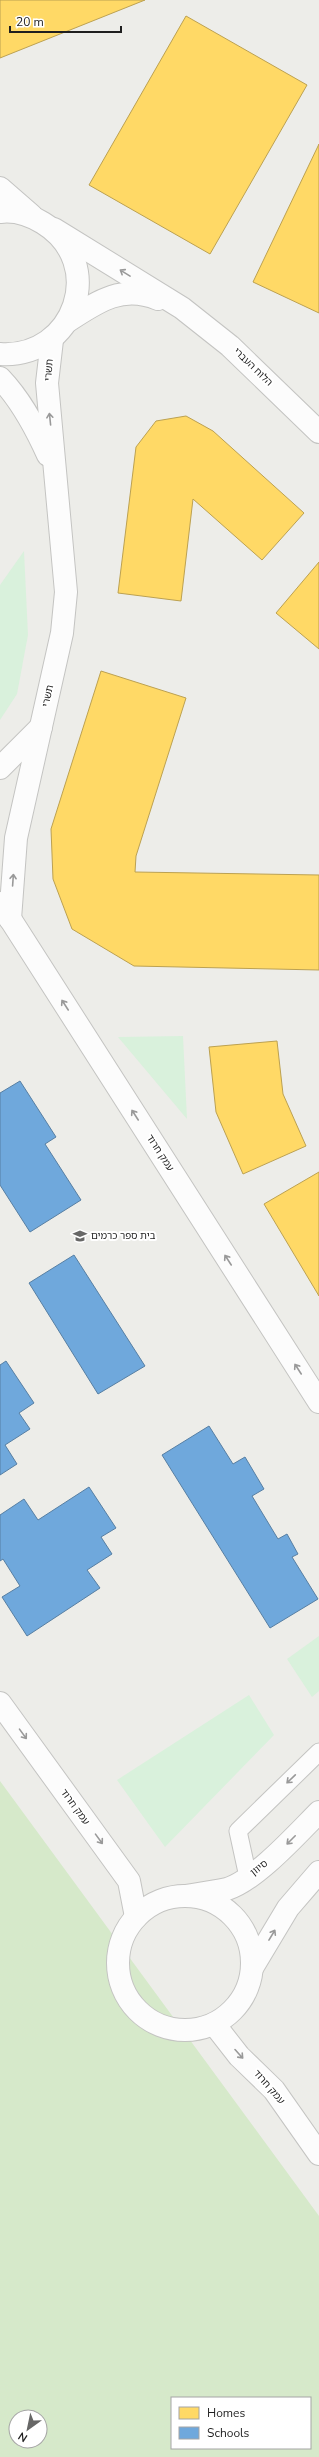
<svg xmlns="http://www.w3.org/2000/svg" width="319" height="2457" viewBox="0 0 319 2457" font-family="'Nunito Sans','Noto Sans Hebrew',sans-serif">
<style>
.grass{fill:#d6e9ca;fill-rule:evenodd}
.park{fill:#d9f1dc}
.homes{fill:#ffd966;stroke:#bca151}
.schools{fill:#6fa8dc;stroke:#577fa3}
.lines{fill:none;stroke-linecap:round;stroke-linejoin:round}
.service-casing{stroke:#c4c4c2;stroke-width:19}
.minor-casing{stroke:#c4c4c2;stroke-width:24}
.tertiary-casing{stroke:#c4c4c2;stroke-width:24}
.service{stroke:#fcfcfc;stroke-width:17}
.minor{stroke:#fcfcfc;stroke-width:22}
.tertiary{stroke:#fcfcfc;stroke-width:22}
.oneway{stroke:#999}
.labels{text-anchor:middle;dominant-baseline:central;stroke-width:4;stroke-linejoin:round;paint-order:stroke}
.street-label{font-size:10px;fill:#1f1f1f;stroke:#fff}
.poi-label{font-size:10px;fill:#1f1f1f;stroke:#fff;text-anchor:start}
</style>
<rect width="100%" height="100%" fill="#edede9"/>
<!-- grass -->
<path class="grass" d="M0 1781 319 2216V2457H0ZM172 2398H310V2448H172ZM16 2417H40V2441H16Z"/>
<!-- park -->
<g class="park">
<polygon points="24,551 28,635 17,694 0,720 0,585"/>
<polygon points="183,1036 187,1119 118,1037"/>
<polygon points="319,1636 319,1691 312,1697 287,1659"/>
<polygon points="249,1695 274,1735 165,1847 117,1780"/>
</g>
<!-- homes -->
<g class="homes">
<polygon points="0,0 145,0 0,58"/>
<polygon points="186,16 307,85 210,254 89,185"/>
<polygon points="319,144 319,313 253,282"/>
<polygon points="186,416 213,431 304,513 262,560 193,499 181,601 118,593 136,447 156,421"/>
<polygon points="319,562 319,649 276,613"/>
<polygon points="101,671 186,698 136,856 135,872 319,875 319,970 134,966 72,929 53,879 51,829"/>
<polygon points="277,1041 283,1094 306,1146 243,1174 216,1112 209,1047"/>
<polygon points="319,1172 319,1296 264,1204"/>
</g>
<!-- schools -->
<g class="schools">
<polygon points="20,1081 56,1137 45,1144 81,1200 30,1232 0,1185 0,1093"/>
<polygon points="74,1255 145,1366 98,1394 29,1283"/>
<polygon points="6,1361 34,1403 19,1413 30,1429 5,1445 17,1464 0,1475 0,1365"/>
<polygon points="209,1426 233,1464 245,1457 264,1489 252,1496 278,1539 287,1534 298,1554 292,1557 318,1599 270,1628 162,1455"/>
<polygon points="89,1487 116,1528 101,1537 112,1554 87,1570 100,1588 27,1636 2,1597 20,1586 3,1559 0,1561 0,1515 24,1499 38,1520"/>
</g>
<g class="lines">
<defs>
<polyline id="service" points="248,1877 238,1831 319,1752"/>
<g id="minor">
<polyline points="54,229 182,308 230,346 319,432"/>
<path d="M68 321C97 302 122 284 158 299"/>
<path d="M185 1896C198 1894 213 1892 227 1889 256 1880 297 1834 319 1812"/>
<polyline points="252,1968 288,1908 319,1872"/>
</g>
<g id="tertiary">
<polyline points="0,188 31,215"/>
<path d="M0 212C15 210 30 215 43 223 108 263 75 359 0 354"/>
<path d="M0 378C21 400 35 426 48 455"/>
<polyline points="0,768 41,727"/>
<polyline points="0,903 319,1402"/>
<polyline points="10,919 16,838 62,633 66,592 47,383 52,340"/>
<polyline points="0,1703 129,1881 136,1917"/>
<circle cx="185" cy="1963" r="67"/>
<polyline points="214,2024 239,2056 274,2090 319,2154"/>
</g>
</defs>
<!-- service casing -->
<use href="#service" class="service-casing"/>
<!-- minor casing -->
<use href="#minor" class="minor-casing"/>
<!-- tertiary casing -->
<use href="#tertiary" class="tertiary-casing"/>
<!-- service -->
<use href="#service" class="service"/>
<!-- minor -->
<use href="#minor" class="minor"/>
<!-- tertiary -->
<use href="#tertiary" class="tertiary"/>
</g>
<!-- one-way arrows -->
<defs><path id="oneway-shaft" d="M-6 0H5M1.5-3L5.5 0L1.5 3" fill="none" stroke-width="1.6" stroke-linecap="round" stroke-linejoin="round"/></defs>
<g class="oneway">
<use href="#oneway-shaft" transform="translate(125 273) rotate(-148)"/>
<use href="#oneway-shaft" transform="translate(50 419) rotate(-96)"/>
<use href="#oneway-shaft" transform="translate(13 880) rotate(-86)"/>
<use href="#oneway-shaft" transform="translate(65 1005) rotate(-123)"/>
<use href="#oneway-shaft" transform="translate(135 1115) rotate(-123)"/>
<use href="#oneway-shaft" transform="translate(228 1260) rotate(-123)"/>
<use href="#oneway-shaft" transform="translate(298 1369) rotate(-123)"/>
<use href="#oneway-shaft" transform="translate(23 1734) rotate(54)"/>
<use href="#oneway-shaft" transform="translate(291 1779) rotate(136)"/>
<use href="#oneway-shaft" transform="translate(99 1839) rotate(54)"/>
<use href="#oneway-shaft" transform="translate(291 1840) rotate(135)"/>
<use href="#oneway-shaft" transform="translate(272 1935) rotate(-59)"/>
<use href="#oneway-shaft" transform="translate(239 2054) rotate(48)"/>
</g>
<!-- icons -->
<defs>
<symbol id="school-bare" viewBox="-9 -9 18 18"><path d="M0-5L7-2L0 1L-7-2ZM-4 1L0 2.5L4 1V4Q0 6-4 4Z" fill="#676766" stroke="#fff" stroke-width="2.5" paint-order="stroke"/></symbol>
</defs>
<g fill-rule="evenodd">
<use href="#school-bare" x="70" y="1226" width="20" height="20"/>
</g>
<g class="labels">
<!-- street labels -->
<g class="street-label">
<text transform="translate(253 367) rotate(44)">הלוח העברי</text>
<text transform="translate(49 370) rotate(-85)">תשרי</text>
<text transform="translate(48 696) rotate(-77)">תשרי</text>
<text transform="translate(160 1153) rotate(57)">עמק חרוד</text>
<text transform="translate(75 1807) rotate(54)">עמק חרוד</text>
<text transform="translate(259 1868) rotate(-38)">סיוון</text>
<text transform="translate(269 2087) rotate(49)">עמק חרוד</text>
</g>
<!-- poi labels -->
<g class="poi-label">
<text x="91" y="1236">בית ספר כרמים</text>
</g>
</g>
<!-- legend -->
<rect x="171" y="2397" width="140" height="52" fill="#ffffff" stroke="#a5a5a5"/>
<rect x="179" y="2407" width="20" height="12" fill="#ffd966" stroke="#a5a5a5"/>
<text x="207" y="2417" font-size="12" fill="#1f1f1f">Homes</text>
<rect x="179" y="2427" width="20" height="12" fill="#6fa8dc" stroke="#a5a5a5"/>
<text x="207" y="2437" font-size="12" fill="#1f1f1f">Schools</text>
<!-- north arrow -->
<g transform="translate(28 2429) rotate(213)"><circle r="19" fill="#ffffff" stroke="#a5a5a5"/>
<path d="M0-3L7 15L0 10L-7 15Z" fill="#676766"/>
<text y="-6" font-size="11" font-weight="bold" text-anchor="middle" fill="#1f1f1f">N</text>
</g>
<!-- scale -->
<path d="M10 26v6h111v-6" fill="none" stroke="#1f1f1f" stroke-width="2"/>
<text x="16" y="26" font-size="12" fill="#1f1f1f" stroke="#ffffff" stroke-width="3" paint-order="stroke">20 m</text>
</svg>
